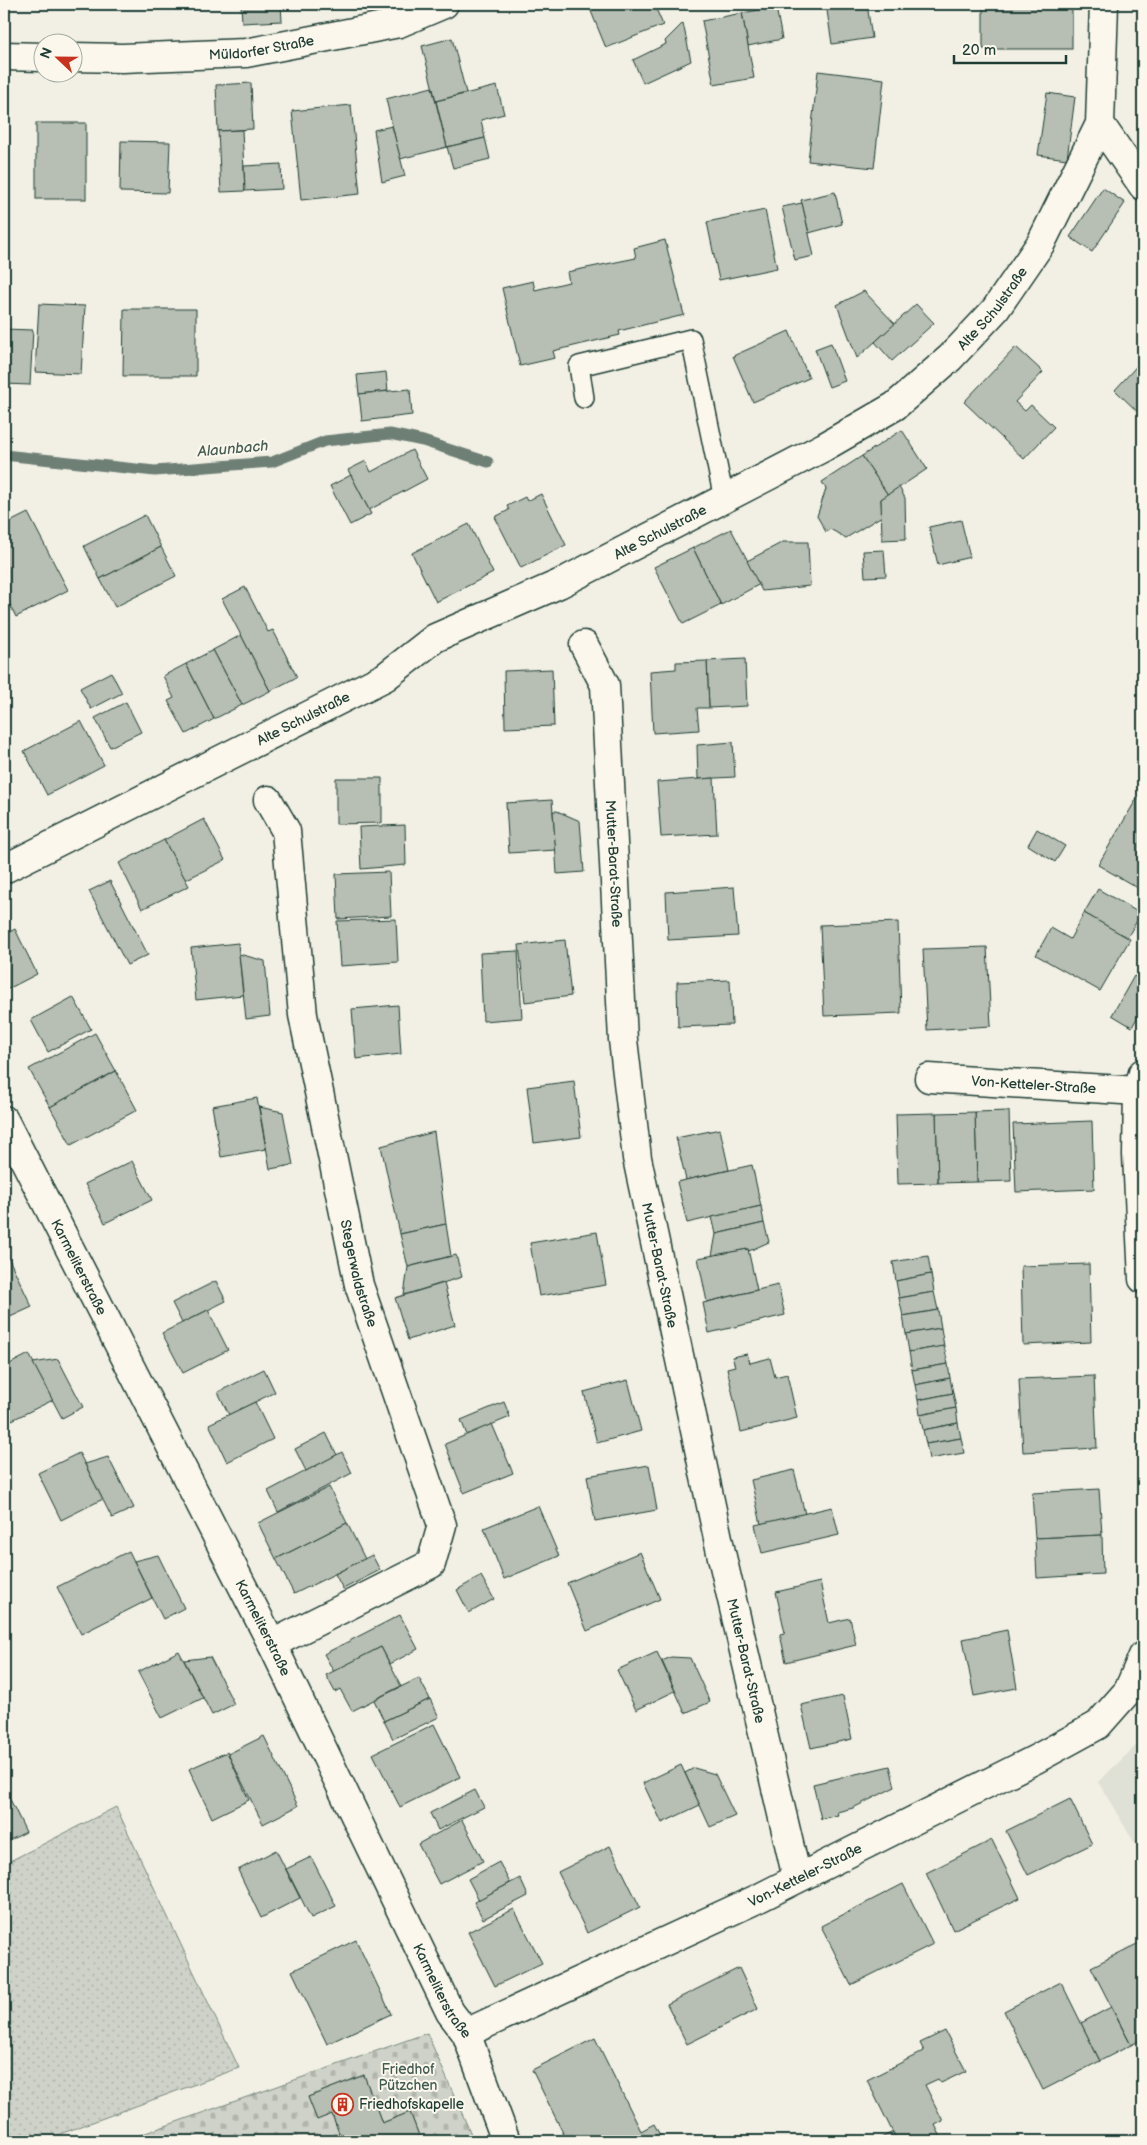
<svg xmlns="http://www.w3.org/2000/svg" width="1147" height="2145" viewBox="0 0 1147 2145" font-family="'Balsamiq Sans',sans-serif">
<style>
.built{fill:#e0e1d6}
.grass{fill:url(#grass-dots);stroke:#77887e}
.cemetery{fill:url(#cemetery-stones);stroke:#77887e}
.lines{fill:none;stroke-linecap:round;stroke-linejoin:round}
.stream{stroke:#6e7f75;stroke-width:11}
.building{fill:#b7beb3;stroke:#1f3d34}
.service-casing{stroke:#1f3d34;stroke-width:22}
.minor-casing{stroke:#1f3d34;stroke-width:31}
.service{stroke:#fbf7ec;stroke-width:19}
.minor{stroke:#fbf7ec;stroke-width:28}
.labels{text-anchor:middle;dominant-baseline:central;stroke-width:4;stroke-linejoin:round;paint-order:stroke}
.street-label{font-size:14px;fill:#1f3d34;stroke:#fbf7ec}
.park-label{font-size:14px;fill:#425b52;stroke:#fbf7ec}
.poi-label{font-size:14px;fill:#1f3d34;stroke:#fbf7ec;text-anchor:start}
.water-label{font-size:15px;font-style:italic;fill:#465e55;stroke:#fbf7ec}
</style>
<defs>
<pattern id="grass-dots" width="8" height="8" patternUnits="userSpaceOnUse" patternTransform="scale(1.25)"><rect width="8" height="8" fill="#cfd2c8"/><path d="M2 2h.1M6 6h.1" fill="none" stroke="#b1b5ac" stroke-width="1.8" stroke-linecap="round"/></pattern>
<pattern id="cemetery-stones" width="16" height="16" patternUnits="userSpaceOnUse" patternTransform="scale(1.25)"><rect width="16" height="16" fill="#cfd2c8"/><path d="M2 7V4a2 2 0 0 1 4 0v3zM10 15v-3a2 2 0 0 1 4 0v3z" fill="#b1b5ac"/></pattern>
</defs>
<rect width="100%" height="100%" fill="#f2f0e5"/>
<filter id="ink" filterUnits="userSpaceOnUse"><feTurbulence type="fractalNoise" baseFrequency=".02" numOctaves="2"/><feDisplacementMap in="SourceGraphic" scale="10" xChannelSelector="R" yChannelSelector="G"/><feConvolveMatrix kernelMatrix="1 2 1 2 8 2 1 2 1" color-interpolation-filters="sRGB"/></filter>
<g filter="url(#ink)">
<!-- built -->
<polygon class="built" points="1143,1739 1143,1857 1098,1782"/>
<!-- grass -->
<polygon class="grass" points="116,1807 239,2068 41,2141 4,2141 4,1864"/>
<!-- cemetery -->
<polygon class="cemetery" points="427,2033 474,2141 421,2141 410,2112 382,2123 364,2075 308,2097 317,2119 332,2114 342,2141 123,2141"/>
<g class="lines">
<!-- stream -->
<polyline class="stream" points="4,455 155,471 272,462 325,441 390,434 423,441 488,462"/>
</g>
<!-- building -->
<g class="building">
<polygon points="241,4 281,4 282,21 242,23"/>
<polygon points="588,4 654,4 663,25 606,48"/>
<polygon points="826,4 867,4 872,38 832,44"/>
<rect x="983" y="4" width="89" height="45"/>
<polygon points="776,7 782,39 748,46 742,13"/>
<polygon points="742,13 754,78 714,85 702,21"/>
<polygon points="683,23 691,61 643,83 633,60 666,44 665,41"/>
<polygon points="452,38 466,93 436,101 422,46"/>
<polygon points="818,71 884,79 874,168 808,161"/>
<polygon points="251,83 253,129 218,131 216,85"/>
<polygon points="497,86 504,114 481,120 485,138 447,147 436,101"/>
<polygon points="432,87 447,147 400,159 386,99"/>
<polygon points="1047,93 1075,97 1067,159 1038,155"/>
<polygon points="351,105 360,194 301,200 292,111"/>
<rect x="36" y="123" width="50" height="76"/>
<polygon points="392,126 405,176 382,182 374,130"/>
<polygon points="242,130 245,191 221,192 218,131"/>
<polygon points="485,138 490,159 453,168 447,147"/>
<polygon points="121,141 170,142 168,193 120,192"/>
<polygon points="281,164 282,189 245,191 244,166"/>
<polygon points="1103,188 1125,203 1092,252 1070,237"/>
<polygon points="835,192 842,224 809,233 801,200"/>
<polygon points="802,203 814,256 795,260 782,207"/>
<polygon points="765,210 777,268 719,280 707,222"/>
<polygon points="665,240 684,315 619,331 620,335 553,351 555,358 520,366 502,288 533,281 535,290 569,282 567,272 636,258 634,248"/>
<polygon points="864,291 895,324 857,358 837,305"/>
<polygon points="39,304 85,306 81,374 35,372"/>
<polygon points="916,304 934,323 892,361 875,342"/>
<polygon points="124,309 196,309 196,376 123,376"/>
<polygon points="4,329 33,330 30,385 4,384"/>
<polygon points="789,331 809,378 753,402 733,356"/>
<polygon points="831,343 845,381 829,387 815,349"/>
<polygon points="1016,347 1043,372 1015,402 1025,411 1031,405 1054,427 1024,459 964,402"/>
<polygon points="1143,359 1143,417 1115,390"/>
<polygon points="386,372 388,391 359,394 357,375"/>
<polygon points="410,389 412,415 362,421 359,394"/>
<polygon points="902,430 927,469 888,495 862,456"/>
<polygon points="412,450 427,479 369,510 348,470 366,461 371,472"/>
<polygon points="862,456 888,495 881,499 882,516 846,538 830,529 826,532 817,516 826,489 822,482"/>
<polygon points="351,475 371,514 350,525 330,486"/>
<polygon points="899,487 905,498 906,539 882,540 881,499"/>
<polygon points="541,494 566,545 521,568 495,517 509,510 507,506 525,497 527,501"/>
<polygon points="28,513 68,590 16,617 4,593 4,525"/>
<polygon points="145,515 161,547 100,579 84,546"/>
<polygon points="961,520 970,557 938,565 929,527"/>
<polygon points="469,524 493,573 436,602 412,553"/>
<polygon points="731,529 760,584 721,605 693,548"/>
<polygon points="783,542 808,542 810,586 762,591 747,561"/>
<polygon points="161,547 176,576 115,607 100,579"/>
<polygon points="693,548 721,605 683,624 654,567"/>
<polygon points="884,550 886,576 865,577 863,551"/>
<polygon points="245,587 268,632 273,630 297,677 270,691 222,599"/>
<polygon points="241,635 270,691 242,705 213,650"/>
<polygon points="213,650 242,705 214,719 186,664"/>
<polygon points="745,659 747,706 709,708 707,661"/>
<polygon points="707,661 709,708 697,708 699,730 653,733 650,671 676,669 676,662"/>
<polygon points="186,664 214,719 186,734 168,701 174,698 163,676"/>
<polygon points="552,669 554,726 505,728 504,671"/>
<polygon points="111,672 122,693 91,709 80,688"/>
<polygon points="126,702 141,732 110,747 95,718"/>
<polygon points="81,721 104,765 47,795 24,751"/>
<polygon points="733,742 735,777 698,779 697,745"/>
<polygon points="336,778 382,778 382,823 336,824"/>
<polygon points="714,778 717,834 661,837 657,782"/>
<polygon points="1137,798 1143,802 1143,891 1098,865"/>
<polygon points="552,800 556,850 509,853 506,803"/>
<polygon points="553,811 557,811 580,821 584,872 557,874"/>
<polygon points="204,819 225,860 185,880 164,840"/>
<polygon points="405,825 406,865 361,869 359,827"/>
<polygon points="1037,829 1065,846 1055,862 1028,845"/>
<polygon points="164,840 189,886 142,909 119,863"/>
<polygon points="389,872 391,916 338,919 336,874"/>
<polygon points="110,881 148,955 127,965 89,891"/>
<polygon points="734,887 738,936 668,940 666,892"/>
<polygon points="1098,889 1141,914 1127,938 1084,913"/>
<polygon points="1084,913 1130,939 1100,991 1036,955 1051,928 1070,939"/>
<polygon points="396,919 398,962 340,966 337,921"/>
<polygon points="898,922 901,1013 824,1016 820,925"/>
<polygon points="15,929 37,974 4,991 4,935"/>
<polygon points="565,940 571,996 525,1002 519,945"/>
<polygon points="238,943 243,995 196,1000 191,948"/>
<polygon points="987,947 991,1026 927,1030 923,949"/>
<polygon points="518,951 522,1018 483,1021 480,953"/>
<polygon points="239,954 265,961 270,1016 246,1019"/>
<polygon points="1134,976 1143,981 1143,1007 1132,1027 1112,1015"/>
<polygon points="730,980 732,1025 678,1027 677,982"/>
<polygon points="73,997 91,1029 48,1052 31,1020"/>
<polygon points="398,1005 401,1054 356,1059 352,1009"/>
<polygon points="95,1033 116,1071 50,1107 29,1069"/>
<polygon points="116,1071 137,1110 71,1145 50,1107"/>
<polygon points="574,1081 581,1137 534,1143 527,1087"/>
<polygon points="257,1098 266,1149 221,1157 212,1106"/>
<polygon points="259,1107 283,1112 293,1165 270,1169"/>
<polygon points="1009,1111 1011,1181 977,1182 975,1112"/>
<polygon points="975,1112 977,1182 938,1183 936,1113"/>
<polygon points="936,1113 938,1183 898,1184 896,1114"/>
<polygon points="1092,1121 1094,1189 1016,1192 1013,1124"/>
<polygon points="720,1129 729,1170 686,1180 676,1138"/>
<polygon points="434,1132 446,1224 400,1234 381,1146"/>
<polygon points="132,1161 152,1200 105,1223 85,1184"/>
<polygon points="752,1165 761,1206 687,1223 677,1182"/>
<polygon points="761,1206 764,1223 716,1234 712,1217"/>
<polygon points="764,1223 769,1242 749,1251 748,1249 712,1256 716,1234"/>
<polygon points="446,1224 451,1256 408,1267 400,1234"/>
<polygon points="597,1232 606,1285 539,1296 530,1243"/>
<polygon points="748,1249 757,1290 707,1302 698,1258"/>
<polygon points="456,1255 462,1277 404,1295 408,1267"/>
<polygon points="928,1256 931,1274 896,1281 893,1262"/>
<polygon points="9,1259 32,1307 8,1318 4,1309 4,1260"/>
<polygon points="1089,1264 1091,1342 1023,1345 1021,1266"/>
<polygon points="931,1274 934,1292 899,1298 896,1281"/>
<polygon points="216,1281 226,1301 182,1323 172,1303"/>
<polygon points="444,1283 455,1325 408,1340 395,1298"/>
<polygon points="778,1285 785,1315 709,1333 703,1303"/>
<polygon points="934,1292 938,1310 903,1316 899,1298"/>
<polygon points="208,1310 228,1350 183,1373 162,1333"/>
<polygon points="938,1310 941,1328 906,1334 903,1316"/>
<polygon points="941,1328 944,1346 909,1352 906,1334"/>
<polygon points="944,1346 948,1364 912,1370 909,1352"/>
<polygon points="29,1354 53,1400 12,1420 4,1404 4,1367"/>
<polygon points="747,1354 750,1363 770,1358 775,1377 787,1374 797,1418 741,1432 727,1368 735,1366 732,1357"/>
<polygon points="58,1359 83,1407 62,1418 33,1363"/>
<polygon points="948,1364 950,1378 915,1385 912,1370"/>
<polygon points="264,1369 275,1392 229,1415 218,1392"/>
<polygon points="1094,1376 1097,1448 1023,1452 1019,1379"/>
<polygon points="950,1378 953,1393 918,1400 915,1385"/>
<polygon points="628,1380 641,1431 597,1443 584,1392"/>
<polygon points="953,1393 956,1408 920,1415 918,1400"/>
<polygon points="255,1402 273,1439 227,1462 209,1424"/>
<polygon points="504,1402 510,1417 467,1435 461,1420"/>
<polygon points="956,1408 958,1423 923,1430 920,1415"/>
<polygon points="958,1423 961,1438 926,1444 923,1430"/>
<polygon points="492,1424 513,1473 464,1493 445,1444"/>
<polygon points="326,1433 337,1455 306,1471 295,1449"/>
<polygon points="961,1438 964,1453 929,1459 926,1444"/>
<polygon points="342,1452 352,1473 278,1512 268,1491"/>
<polygon points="79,1453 103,1499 61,1520 38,1473"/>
<polygon points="108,1457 134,1508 112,1518 85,1464"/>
<polygon points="649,1465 657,1510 595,1521 587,1476"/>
<polygon points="794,1470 805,1514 761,1524 751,1480"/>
<polygon points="329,1487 347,1523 276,1559 258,1523"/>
<polygon points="1099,1489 1102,1535 1035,1538 1032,1493"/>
<polygon points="538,1506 559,1556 504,1579 484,1528"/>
<polygon points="832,1507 839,1535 762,1553 755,1525"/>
<polygon points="347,1523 365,1559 294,1594 276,1559"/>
<polygon points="1102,1535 1103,1574 1037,1578 1035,1538"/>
<polygon points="129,1551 152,1598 81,1634 57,1587"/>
<polygon points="640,1552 660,1599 587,1631 567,1583"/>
<polygon points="158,1555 184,1608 163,1619 134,1561"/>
<polygon points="372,1555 380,1570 343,1589 335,1574"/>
<polygon points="481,1576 494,1599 469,1613 457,1590"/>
<polygon points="820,1582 829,1623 850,1618 856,1645 786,1662 780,1634 785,1633 776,1592"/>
<polygon points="400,1615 418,1649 390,1664 381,1647 334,1672 324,1654"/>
<polygon points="1007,1630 1017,1688 974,1696 963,1639"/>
<polygon points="381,1647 401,1686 352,1711 340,1689 335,1692 326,1675"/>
<polygon points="179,1651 203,1698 162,1718 138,1672"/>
<polygon points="657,1652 675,1691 636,1710 617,1670"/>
<polygon points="210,1657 234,1704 212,1715 184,1660"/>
<polygon points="671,1657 690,1658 710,1702 685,1713 662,1661"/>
<polygon points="419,1678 430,1699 384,1721 374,1700"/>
<polygon points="843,1696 852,1739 811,1748 801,1705"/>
<polygon points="430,1699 439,1717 393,1739 384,1721"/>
<polygon points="434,1724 460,1777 400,1807 373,1754"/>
<polygon points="264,1736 298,1806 263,1824 228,1754"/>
<polygon points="227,1752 249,1800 212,1818 189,1769"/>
<polygon points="681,1765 700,1805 662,1823 643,1783"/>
<polygon points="890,1766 895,1787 853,1808 837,1812 838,1815 821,1819 813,1784"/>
<polygon points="694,1768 715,1774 735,1816 710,1827 685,1773"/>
<polygon points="4,1787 26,1832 4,1843"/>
<polygon points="475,1790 484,1807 438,1830 430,1813"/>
<polygon points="1070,1799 1092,1844 1028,1875 1006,1831"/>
<polygon points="462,1820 483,1861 439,1884 418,1844"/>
<polygon points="992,1840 1020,1898 953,1930 926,1873"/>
<polygon points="610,1846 640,1907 587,1933 558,1872"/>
<polygon points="276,1850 300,1898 261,1918 238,1870"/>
<polygon points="311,1857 336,1906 311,1918 286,1869"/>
<polygon points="499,1862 510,1883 479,1900 468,1879"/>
<polygon points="520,1878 528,1896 483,1919 474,1902"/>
<polygon points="903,1884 933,1944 851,1985 821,1926"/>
<polygon points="514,1909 542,1963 495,1986 468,1932"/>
<polygon points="356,1940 391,2014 327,2044 292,1971"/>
<polygon points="1143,1941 1143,2039 1131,2045 1091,1967"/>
<polygon points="739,1968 758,2009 687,2044 667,2004"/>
<polygon points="1061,1982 1100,2061 1043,2090 1004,2011"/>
<polygon points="1111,2007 1131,2045 1100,2061 1081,2023"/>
<polygon points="945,2031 966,2071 941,2083 938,2079 925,2085 943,2121 935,2125 942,2139 897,2141 867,2080 924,2051 920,2043"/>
<polygon points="595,2038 641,2131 654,2124 663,2141 567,2141 532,2070"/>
<polygon points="364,2075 382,2123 410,2112 421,2141 342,2141 332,2114 317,2120 308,2097"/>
<polygon points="893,2132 897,2141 875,2141"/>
</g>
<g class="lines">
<defs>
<polyline id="service" points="584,398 579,366 691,339 724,499"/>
<g id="minor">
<polyline points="4,56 42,57"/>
<path id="s1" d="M72 57 122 58 246 53 399 23 444 4"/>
<polyline points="1100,124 1143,186"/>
<path id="s2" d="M584 645 605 685 623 1040 637 1158 722 1557 797 1878"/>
<path id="s3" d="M268 800 286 831 303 1015 359 1285 442 1525 431 1564 272 1644"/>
<path id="s4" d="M4 869 385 677 435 638 559 584 824 447 895 406 950 358 995 310 1041 243 1100 124 1104 4"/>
<polyline points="1143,1073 1138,1091 1137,1155 1143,1279"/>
<path id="s5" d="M929 1078 1138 1091"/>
<path id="s6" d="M4 1120 272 1644 450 2012 466 2033 506 2141"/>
<path id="s7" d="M466 2033 757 1899 1036 1759 1098 1725 1128 1691 1143 1656"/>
</g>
</defs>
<!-- service casing -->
<use href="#service" class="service-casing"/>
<!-- minor casing -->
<use href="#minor" class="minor-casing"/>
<!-- service -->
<use href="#service" class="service"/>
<!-- minor -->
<use href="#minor" class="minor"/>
</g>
</g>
<!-- icons -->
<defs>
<symbol id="building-ring" viewBox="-11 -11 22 22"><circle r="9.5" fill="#fbf7ec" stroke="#c8321e" stroke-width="1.5"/><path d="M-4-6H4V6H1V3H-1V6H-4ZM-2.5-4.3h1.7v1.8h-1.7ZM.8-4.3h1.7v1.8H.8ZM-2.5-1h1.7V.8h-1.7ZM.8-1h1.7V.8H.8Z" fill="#c8321e"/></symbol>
</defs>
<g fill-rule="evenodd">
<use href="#building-ring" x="330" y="2092" width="25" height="25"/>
</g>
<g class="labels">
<!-- street labels -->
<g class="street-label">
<text stroke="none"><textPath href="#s1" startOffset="190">Müldorfer Straße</textPath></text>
<text stroke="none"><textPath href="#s4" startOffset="1144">Alte Schulstraße</textPath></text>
<text stroke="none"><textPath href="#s4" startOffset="739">Alte Schulstraße</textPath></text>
<text stroke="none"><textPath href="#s4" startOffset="335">Alte Schulstraße</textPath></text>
<text stroke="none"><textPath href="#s2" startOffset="224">Mutter-Barat-Straße</textPath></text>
<text stroke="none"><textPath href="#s5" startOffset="105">Von-Ketteler-Straße</textPath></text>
<text stroke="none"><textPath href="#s2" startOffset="629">Mutter-Barat-Straße</textPath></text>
<text stroke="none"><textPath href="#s6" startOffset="165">Karmeliterstraße</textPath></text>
<text stroke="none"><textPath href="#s3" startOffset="485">Stegerwaldstraße</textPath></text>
<text stroke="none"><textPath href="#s6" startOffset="570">Karmeliterstraße</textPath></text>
<text stroke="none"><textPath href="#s2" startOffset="1034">Mutter-Barat-Straße</textPath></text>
<text stroke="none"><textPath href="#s7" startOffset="374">Von-Ketteler-Straße</textPath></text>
<text stroke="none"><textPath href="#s6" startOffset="975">Karmeliterstraße</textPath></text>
</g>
<!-- park labels -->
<g class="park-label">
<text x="408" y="2069">Friedhof<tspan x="408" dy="16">Pützchen</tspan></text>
</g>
<!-- poi labels -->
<g class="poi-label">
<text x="359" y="2104">Friedhofskapelle</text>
</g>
<!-- water labels -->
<g class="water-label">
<text transform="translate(233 449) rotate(-5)">Alaunbach</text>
</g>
</g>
<!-- margin -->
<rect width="1147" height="2145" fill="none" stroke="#fbf7ec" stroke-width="20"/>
<rect x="10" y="10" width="1127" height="2125" fill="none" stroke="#1f3d34" stroke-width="2" filter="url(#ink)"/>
<!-- north arrow -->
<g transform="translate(58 58) rotate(292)"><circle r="24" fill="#fbf7ec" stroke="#a3ada2"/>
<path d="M0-4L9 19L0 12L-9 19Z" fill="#c8321e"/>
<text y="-8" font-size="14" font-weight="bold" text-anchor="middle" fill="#1f3d34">N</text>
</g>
<!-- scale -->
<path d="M954 55v8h112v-8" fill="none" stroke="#1f3d34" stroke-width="2.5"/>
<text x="962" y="55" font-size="15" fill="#1f3d34" stroke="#fbf7ec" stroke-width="4" paint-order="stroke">20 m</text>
</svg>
